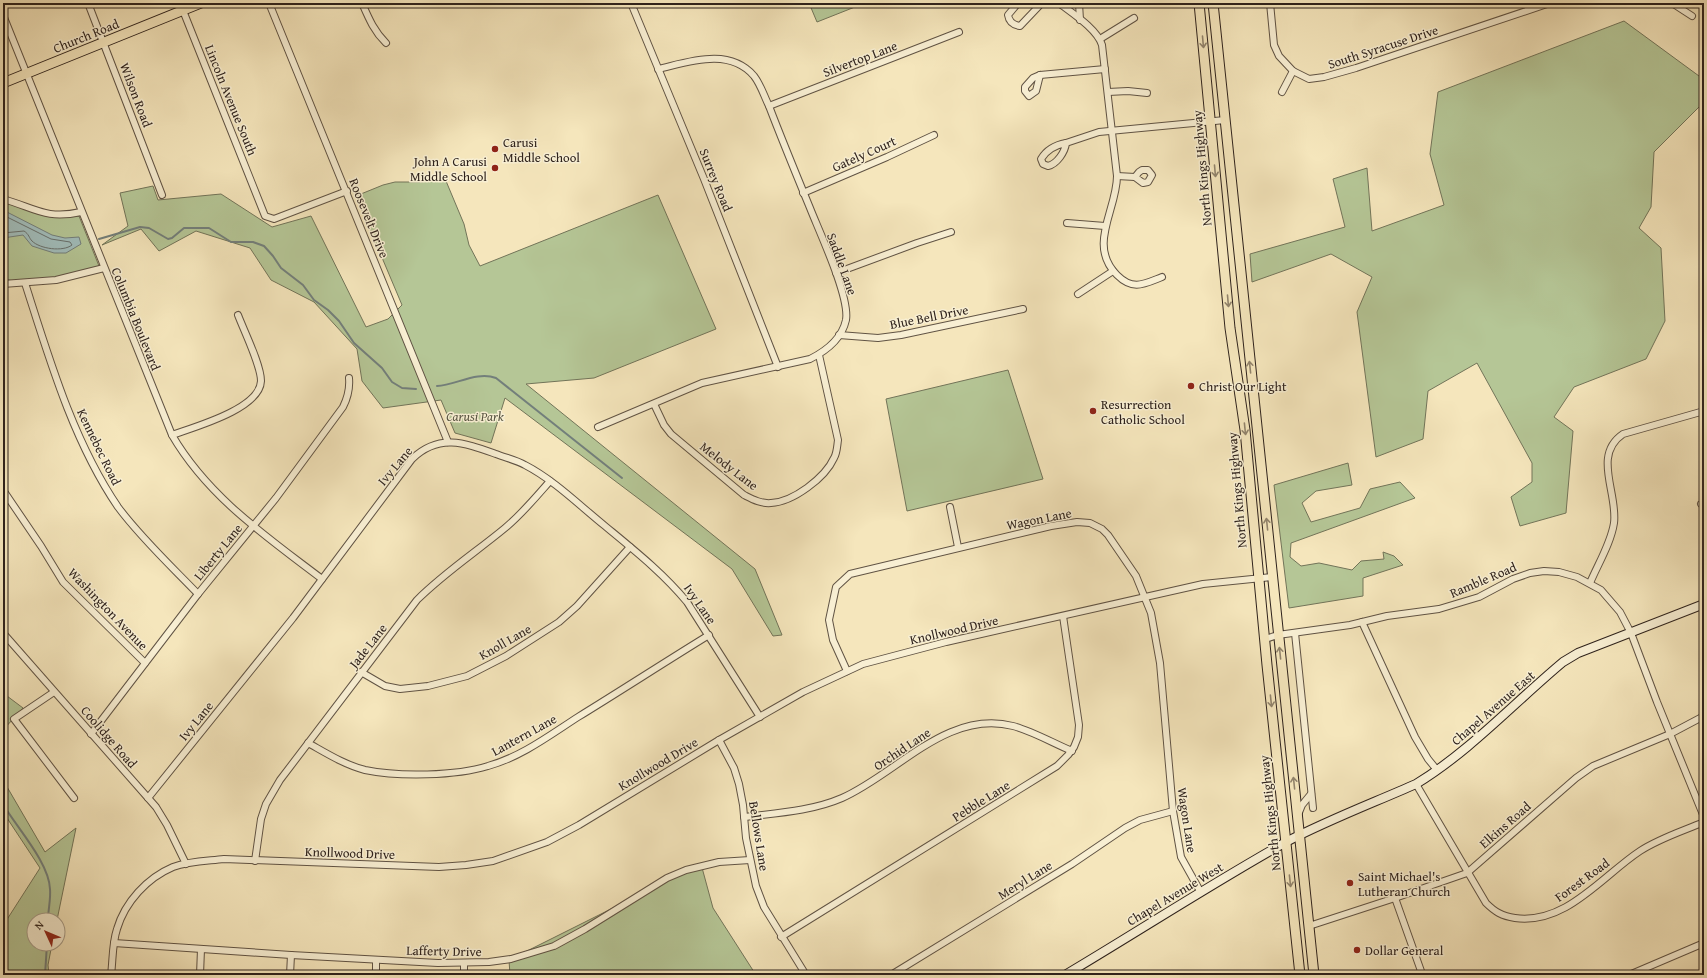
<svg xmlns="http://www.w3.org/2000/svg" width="1707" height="978" viewBox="0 0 1707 978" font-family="'Gentium Book Plus',serif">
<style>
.green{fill:#b5c696;stroke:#727459}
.water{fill:#a1bdbb;stroke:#737f7b}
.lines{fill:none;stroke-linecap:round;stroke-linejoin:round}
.shore{stroke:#68706c;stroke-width:1}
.stream{stroke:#737f7b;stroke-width:2}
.street-casing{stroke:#605344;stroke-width:8}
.secondary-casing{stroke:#2e221c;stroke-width:10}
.primary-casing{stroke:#2e221c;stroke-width:11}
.street{stroke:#f8efd3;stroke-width:6}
.secondary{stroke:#f8efd3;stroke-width:8}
.primary{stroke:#f5e6bc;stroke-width:9}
.oneway{stroke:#92846c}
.poi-dot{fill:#8f2418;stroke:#f8efd3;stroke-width:1.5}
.labels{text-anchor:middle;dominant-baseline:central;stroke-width:3;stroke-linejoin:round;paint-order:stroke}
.street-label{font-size:13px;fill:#2e221c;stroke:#f8efd3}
.poi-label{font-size:13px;fill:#2e221c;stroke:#f8efd3;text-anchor:start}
.park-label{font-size:13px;font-style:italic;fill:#565341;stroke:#f8efd3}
</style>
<rect width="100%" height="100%" fill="#f5e6bc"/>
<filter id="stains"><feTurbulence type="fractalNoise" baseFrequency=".005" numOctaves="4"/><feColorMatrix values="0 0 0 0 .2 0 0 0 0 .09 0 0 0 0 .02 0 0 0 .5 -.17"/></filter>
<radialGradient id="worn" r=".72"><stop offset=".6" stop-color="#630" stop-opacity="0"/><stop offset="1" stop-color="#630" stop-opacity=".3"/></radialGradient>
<!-- green -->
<g class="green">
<polygon points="809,3 865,3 817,22"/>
<polygon points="1624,21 1699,76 1704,73 1704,102 1654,152 1651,207 1639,228 1661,248 1665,321 1646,359 1574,387 1554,417 1573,431 1566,513 1520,526 1511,497 1532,482 1532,463 1477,363 1428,391 1423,439 1376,457 1357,312 1372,277 1331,254 1252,282 1250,254 1345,227 1333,179 1367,168 1372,231 1444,205 1430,154 1438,92"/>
<polygon points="442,179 446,181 464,224 469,245 480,266 658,195 716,329 594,378 526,384 755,569 782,635 773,636 732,569 505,398 491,443 455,433 441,400 383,408 362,381 357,349 314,302 271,280 250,248 196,231 159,251 141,229 102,245 128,226 120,193 153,186 158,200 221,194 272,227 311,216 366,327 388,319 402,305 356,196 383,185 395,182 420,182"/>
<polygon points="3,200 47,216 79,216 101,271 26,283 3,279"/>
<polygon points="1008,370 1043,479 907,511 886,399"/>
<polygon points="1348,463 1352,485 1316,491 1302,503 1311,522 1360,508 1370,489 1400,482 1415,498 1291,543 1290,557 1301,566 1319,563 1352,570 1361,561 1384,559 1383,552 1394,556 1403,565 1363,578 1363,596 1289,608 1274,485"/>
<polygon points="3,693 23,708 3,730"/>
<polygon points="3,780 45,852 76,828 57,920 34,920 34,944 52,944 48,965 49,975 3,975 3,922 6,921 40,868 5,815 3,816"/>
<polygon points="701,864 713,908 756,975 510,975 509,960"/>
</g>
<!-- water -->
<polygon class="water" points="3,210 52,235 65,238 79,237 81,244 66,253 54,253 32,246 23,235 3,238"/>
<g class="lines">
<!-- shore -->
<path class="shore" d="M3 215 51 239 70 242 72 245C63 252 40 249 32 241 29 238 29 234 24 231L3 233"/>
<!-- stream -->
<g class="stream">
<polyline points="99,239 140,227 149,228 168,239 172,238 184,228 209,228 231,242 253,242 264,246 273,256 281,268 303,285 314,300 328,310 339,321 354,343 382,368 392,382 402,388 416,389"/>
<path d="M437 386C456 385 477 371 496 378L622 478"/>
<path d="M3 804C16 827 49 862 50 889 51 899 48 910 48 920"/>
<polyline points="45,975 47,944"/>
</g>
<defs>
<g id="street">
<polyline points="88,3 162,195"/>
<polyline points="180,3 265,216 274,219 347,191"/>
<polyline points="269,3 448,442"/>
<path d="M362 3C369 19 374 31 386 43"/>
<polyline points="631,3 704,179 778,367"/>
<path d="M1018 3 1008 15C1009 22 1013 25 1020 26L1039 6 1032 3"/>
<path d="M1059 3C1072 13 1097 29 1102 45L1117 176C1117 210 1087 245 1117 275 1133 291 1144 284 1162 277"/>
<polyline points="1079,3 1080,20"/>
<polyline points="1270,3 1274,45 1279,56 1293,71 1309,79 1324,77 1356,68 1550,3"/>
<polyline points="1672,3 1692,16"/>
<path d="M3 15 172 435C208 497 267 537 322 579"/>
<polyline points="1100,39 1134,18"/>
<polyline points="1040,75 1105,69"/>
<polygon points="1040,75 1036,91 1029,96 1025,91 1025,87 1033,78"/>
<polyline points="1108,92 1128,91 1147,93"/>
<polyline points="1282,92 1293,71"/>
<polyline points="769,106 959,32"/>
<polyline points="1066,143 1099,132 1225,120"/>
<path d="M1066 143C1065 152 1057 164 1048 166L1043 164 1041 159C1047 149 1055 145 1066 143Z"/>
<polygon points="1142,170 1148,170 1152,175 1148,182 1143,183 1135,177 1139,172"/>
<polyline points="1117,176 1135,177"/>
<polyline points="803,193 887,157 934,135"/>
<path d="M3 199C35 208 46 220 81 212"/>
<polyline points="1067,223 1105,226"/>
<polyline points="836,273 917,243 951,232"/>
<path d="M25 283C49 358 73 441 118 507 140 537 172 567 198 594"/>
<polyline points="3,284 56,280 104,268"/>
<polyline points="1078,294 1113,271"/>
<polyline points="839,335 878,338 901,335 1023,309"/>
<path d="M654 404 664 425 671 434 744 495C752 499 761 504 771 503 793 502 825 478 834 458 837 453 837 447 838 440L819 355"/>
<path d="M598 427 702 383 810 359C826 351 842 338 846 320 850 297 819 231 810 208 796 174 782 140 769 106 764 96 761 85 754 76 729 47 689 62 658 69"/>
<path d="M172 435C194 427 260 409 261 381 261 365 244 331 238 315"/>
<polyline points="3,490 41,546 63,582 145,663"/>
<polyline points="1701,504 1704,503"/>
<polyline points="950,507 958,547"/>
<path d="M1590 583C1598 564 1611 543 1614 523 1618 493 1592 455 1623 434L1704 411"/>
<polyline points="1362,622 1415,737 1428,759 1437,770"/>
<polyline points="3,633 156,807 167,825 186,864"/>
<polyline points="1295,633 1313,808"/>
<polyline points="1265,639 1278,635 1350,625 1387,616 1439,609 1479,597 1513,579 1530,573 1544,571 1559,572 1577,577 1601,590 1620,612 1631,633 1657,702 1704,817"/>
<polyline points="847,671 833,640 829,620 836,587 850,574 1051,526 1077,522 1090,523 1102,529 1108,535 1136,576 1151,613 1160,663 1173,811 1181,857 1200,891"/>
<polyline points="361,672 385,686 400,689 428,686 467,676 506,656 559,622 577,606 630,547"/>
<polyline points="54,692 14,719 74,798"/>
<path d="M91 734 198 594 276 498 343 407C348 397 350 389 349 378"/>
<polyline points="719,740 734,768 739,784 743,805 746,838 756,886 764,907 806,975"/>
<path d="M308 743C326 753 345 765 365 770 399 777 456 776 488 766 521 757 550 735 578 717 622 690 665 662 709 635"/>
<path d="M1416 784 1486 903C1495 912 1502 916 1515 918 1566 925 1602 876 1640 851 1660 838 1683 831 1704 822"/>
<path d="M148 798 293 618 412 459C439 433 465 443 496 454 506 458 516 460 525 465 554 480 579 505 605 526 634 550 663 573 687 602L760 717"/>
<polyline points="1298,815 1302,805 1311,794"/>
<path d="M744 817C777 813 812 811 842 798 897 774 947 709 1013 726 1032 731 1053 743 1072 751"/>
<path d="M255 861 261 819 266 804 280 780 417 600C444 573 476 552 505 528 522 514 536 497 550 481"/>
<polyline points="1395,898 1421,971"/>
<polyline points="1309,926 1395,898 1467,873 1576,778 1593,766 1670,734 1704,716"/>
<polyline points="781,937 1057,766 1068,755 1074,747 1078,737 1079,725 1063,616"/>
<polyline points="114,943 291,955 438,963 489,962 511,959 554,946 585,929 667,878 686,870 719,862 750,860"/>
<polyline points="464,963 464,975"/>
<path d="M111 975C113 960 112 944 117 929 125 902 147 878 173 867 189 861 207 861 224 859L439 867 466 865 493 861 547 842 579 825 719 740 803 692 863 664 946 642 1203 584 1272 577"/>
<polyline points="200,975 201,949"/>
<polyline points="290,975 291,955"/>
<polyline points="376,975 376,960"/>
<polyline points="891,975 1072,864 1125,828 1140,820 1173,811"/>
<polyline points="1629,975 1704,943"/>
</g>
<path id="secondary" d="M1065 975C1139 931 1211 884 1286 842 1328 820 1373 803 1416 784 1469 752 1515 702 1563 662L1578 653 1704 604"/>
<g id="primary">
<polyline points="1199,3 1230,328 1245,430 1267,665 1300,975"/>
<polyline points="1213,3 1314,975"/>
<polyline points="3,83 201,3"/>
</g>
</defs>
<!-- street casing -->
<use href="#street" class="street-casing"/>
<!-- secondary casing -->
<use href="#secondary" class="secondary-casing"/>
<!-- primary casing -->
<use href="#primary" class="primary-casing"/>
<!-- street -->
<use href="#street" class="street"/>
<!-- secondary -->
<use href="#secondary" class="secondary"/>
<!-- primary -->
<use href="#primary" class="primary"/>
</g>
<!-- one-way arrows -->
<defs><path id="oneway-shaft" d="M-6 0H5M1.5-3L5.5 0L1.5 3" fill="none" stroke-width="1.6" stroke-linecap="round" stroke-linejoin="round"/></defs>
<g class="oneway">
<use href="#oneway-shaft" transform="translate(1203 42) rotate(85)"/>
<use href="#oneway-shaft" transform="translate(1215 171) rotate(85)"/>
<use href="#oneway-shaft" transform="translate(1228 301) rotate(85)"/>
<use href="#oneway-shaft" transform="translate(1250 367) rotate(-96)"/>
<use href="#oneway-shaft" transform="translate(1245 429) rotate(84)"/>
<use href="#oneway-shaft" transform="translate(1267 524) rotate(-96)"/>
<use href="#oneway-shaft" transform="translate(1280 653) rotate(-96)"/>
<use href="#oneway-shaft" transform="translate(1271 701) rotate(84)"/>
<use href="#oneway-shaft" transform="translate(1294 783) rotate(-96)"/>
<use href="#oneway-shaft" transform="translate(1290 881) rotate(84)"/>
</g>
<!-- markers -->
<g class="poi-dot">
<circle cx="495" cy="149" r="4"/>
<circle cx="495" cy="168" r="4"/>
<circle cx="1191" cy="386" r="4"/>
<circle cx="1093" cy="411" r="4"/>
<circle cx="1350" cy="883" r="4"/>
<circle cx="1357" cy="950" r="4"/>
</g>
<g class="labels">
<!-- street labels -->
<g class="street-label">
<text transform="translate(86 36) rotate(-22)">Church Road</text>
<text transform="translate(1383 47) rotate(-18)">South Syracuse Drive</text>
<text transform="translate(860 59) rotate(-21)">Silvertop Lane</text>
<text transform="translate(136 95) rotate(69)">Wilson Road</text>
<text transform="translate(231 100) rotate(68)">Lincoln Avenue South</text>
<text transform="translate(864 154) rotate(-24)">Gately Court</text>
<text transform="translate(1202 168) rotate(-95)">North Kings Highway</text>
<text transform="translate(716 180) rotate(68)">Surrey Road</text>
<text transform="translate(369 218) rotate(68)">Roosevelt Drive</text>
<text transform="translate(842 264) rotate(70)">Saddle Lane</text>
<text transform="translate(929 317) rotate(-11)">Blue Bell Drive</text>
<text transform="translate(136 319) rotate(68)">Columbia Boulevard</text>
<text transform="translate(99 447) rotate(64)">Kennebec Road</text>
<text transform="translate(395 466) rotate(-50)">Ivy Lane</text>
<text transform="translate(729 466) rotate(38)">Melody Lane</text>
<text transform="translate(1237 490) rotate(-95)">North Kings Highway</text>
<text transform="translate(1039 519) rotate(-11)">Wagon Lane</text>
<text transform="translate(218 552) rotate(-51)">Liberty Lane</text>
<text transform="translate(1483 580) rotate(-23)">Ramble Road</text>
<text transform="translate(700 604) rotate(55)">Ivy Lane</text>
<text transform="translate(108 609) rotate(46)">Washington Avenue</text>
<text transform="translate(954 630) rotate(-13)">Knollwood Drive</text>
<text transform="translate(505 642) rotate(-30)">Knoll Lane</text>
<text transform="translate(368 646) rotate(-52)">Jade Lane</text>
<text transform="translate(1493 708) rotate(-41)">Chapel Avenue East</text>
<text transform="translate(196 721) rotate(-51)">Ivy Lane</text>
<text transform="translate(524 735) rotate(-29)">Lantern Lane</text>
<text transform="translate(109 737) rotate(49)">Coolidge Road</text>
<text transform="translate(902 749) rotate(-34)">Orchid Lane</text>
<text transform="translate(658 764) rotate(-31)">Knollwood Drive</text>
<text transform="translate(981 801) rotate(-32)">Pebble Lane</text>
<text transform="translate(1270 813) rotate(-96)">North Kings Highway</text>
<text transform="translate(1187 820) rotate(81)">Wagon Lane</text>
<text transform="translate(1505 825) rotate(-41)">Elkins Road</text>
<text transform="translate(759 836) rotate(81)">Bellows Lane</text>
<text transform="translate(350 853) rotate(2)">Knollwood Drive</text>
<text transform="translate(1025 880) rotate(-32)">Meryl Lane</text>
<text transform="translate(1582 880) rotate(-36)">Forest Road</text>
<text transform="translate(1175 894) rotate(-31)">Chapel Avenue West</text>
<text transform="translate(444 951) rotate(1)">Lafferty Drive</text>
</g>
<!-- poi labels -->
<g class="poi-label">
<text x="503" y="142">Carusi<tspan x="503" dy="15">Middle School</tspan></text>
<text x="487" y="161" text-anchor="end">John A Carusi<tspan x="487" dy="15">Middle School</tspan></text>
<text x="1199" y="386">Christ Our Light</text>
<text x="1101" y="404">Resurrection<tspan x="1101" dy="15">Catholic School</tspan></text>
<text x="1358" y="876">Saint Michael's<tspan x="1358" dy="15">Lutheran Church</tspan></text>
<text x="1365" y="950">Dollar General</text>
</g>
<!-- park labels -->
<g class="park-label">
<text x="475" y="416">Carusi Park</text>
</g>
</g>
<!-- margin -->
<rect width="1707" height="978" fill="none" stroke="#f5e6bc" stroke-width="16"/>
<rect x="4" y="4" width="1699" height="970" fill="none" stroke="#2e221c" stroke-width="2"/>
<rect x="8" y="8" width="1691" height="962" fill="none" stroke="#2e221c"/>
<!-- north arrow -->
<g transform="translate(46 932) rotate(314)"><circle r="19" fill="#f8efd3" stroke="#a79d8a"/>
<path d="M0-3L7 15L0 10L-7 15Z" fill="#8f2418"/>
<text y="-6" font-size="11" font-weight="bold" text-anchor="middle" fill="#2e221c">N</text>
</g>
<rect width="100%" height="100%" filter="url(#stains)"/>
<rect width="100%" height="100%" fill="url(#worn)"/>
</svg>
